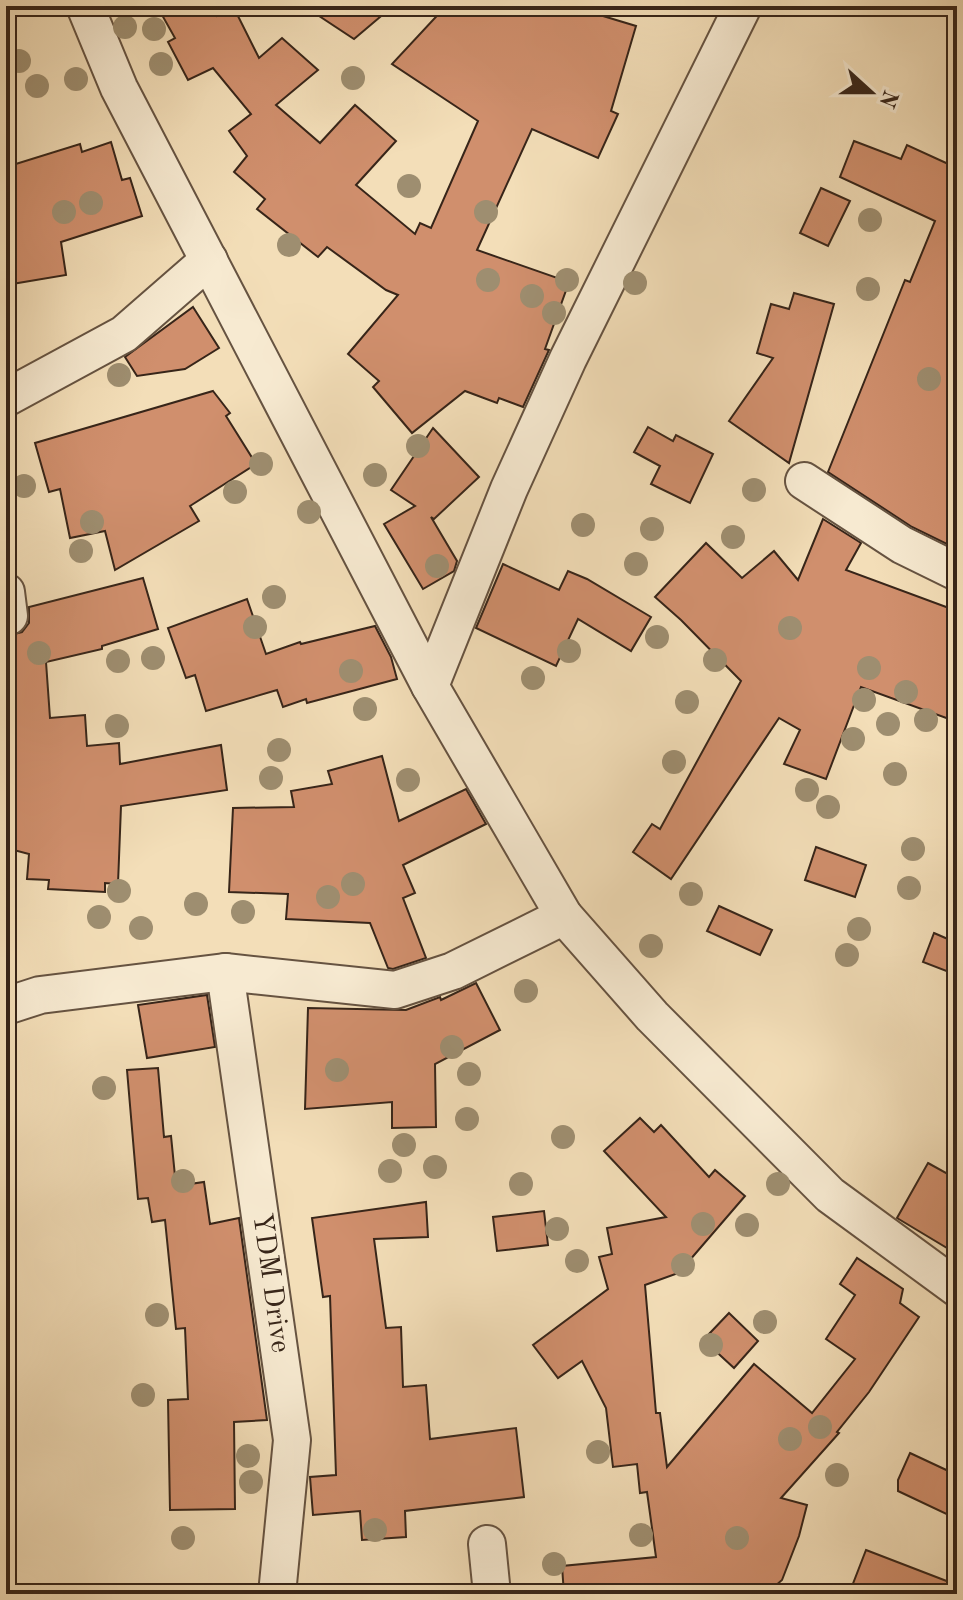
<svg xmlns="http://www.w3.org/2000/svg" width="963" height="1600" viewBox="0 0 963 1600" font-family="'Old Standard TT',serif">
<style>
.building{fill:#d08f6d;stroke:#372519;stroke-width:2}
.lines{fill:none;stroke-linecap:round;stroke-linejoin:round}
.minor-casing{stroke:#665341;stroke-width:40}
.minor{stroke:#f7ead1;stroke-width:36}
.tree{fill:#9e8e70}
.labels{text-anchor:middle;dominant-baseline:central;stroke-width:8;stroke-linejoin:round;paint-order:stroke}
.street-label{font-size:28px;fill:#372519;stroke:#f7ead1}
</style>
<rect width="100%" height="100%" fill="#f3deb8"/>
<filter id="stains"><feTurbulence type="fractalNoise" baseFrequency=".0025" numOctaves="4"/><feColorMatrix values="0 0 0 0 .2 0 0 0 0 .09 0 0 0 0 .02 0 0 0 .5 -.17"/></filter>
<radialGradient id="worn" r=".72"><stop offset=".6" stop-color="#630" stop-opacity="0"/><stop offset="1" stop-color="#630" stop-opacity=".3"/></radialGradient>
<!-- building -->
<g class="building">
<polygon points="157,6 212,6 217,16 234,8 259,58 282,38 318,70 276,105 320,143 355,105 396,141 356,185 415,234 420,223 431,228 478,121 392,64 446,6 570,6 636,26 611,111 618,114 598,158 532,129 477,250 569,282 545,349 549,350 523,407 499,398 497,403 465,391 412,433 373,387 379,381 348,354 398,295 386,290 327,247 318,257 257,209 265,199 234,172 247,156 229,131 251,114 213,68 188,80 168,42 175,38"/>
<polygon points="304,6 393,6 354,39"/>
<polygon points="854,141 901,159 907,145 957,168 957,549 912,527 828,472 905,280 910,282 935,221 840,177"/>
<polygon points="111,142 122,180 130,178 142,216 61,242 66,275 6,285 6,250 11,249 6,220 6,167 80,144 82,152"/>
<polygon points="821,188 850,201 828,246 800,233"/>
<polygon points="794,293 834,304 789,463 729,421 773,358 757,353 771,304 789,309"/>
<polygon points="193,307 219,348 185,369 137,376 125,357"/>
<polygon points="213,391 230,413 226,416 256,464 190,506 199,521 115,570 105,531 70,538 60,489 49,492 35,443"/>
<polygon points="648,427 673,441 676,435 713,454 690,503 651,484 660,466 634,452"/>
<polygon points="433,428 479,477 434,519 431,517 457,561 454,571 423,589 384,524 415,506 391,490"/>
<polygon points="823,519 861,543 846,570 957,611 957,697 949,719 861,687 826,779 784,764 800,730 779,718 671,879 633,852 652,824 660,829 741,681 681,620 655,597 706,543 742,578 774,551 798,580"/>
<polygon points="503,564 559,590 568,571 587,579 651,617 631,651 578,619 556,666 476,628"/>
<polygon points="143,578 158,629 102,646 102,649 46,662 50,718 85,715 87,746 119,743 120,764 221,745 227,790 121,806 118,884 105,883 105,892 48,889 49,880 27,879 29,854 6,848 6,636 22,632 29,623 29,607"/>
<polygon points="247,599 266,654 300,642 301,644 375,626 391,657 397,679 307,703 306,699 283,707 277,690 206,711 195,675 186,678 168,628"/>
<polygon points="382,756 399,821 466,789 486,824 403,865 415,893 403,898 426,958 393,969 388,968 370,923 286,919 288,894 229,892 233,808 294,807 291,791 332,784 328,771"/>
<polygon points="816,847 866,865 855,897 805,880"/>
<polygon points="719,906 772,930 760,955 707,931"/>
<polygon points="934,933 957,943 957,952 949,972 923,962"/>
<polygon points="476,983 500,1030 435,1064 436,1127 392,1128 392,1102 305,1109 308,1008 406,1010 440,997 441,1000"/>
<polygon points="207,995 215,1047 147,1058 138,1005"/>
<polygon points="158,1068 164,1137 171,1136 176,1186 204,1182 210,1224 239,1218 267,1420 234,1422 235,1509 170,1510 168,1400 188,1399 185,1328 176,1329 165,1220 152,1222 148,1198 138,1199 127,1070"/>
<polygon points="640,1118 654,1132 661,1125 709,1177 715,1170 745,1196 689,1261 692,1268 645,1285 656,1413 660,1413 667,1467 754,1364 812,1413 855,1359 826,1339 855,1295 840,1284 857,1258 903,1289 900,1303 919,1317 869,1392 837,1432 839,1433 781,1498 807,1505 799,1536 782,1580 766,1594 564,1594 562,1566 656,1557 647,1492 640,1493 637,1464 613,1467 606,1408 582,1361 558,1378 533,1345 608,1289 599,1257 612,1254 607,1228 666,1217 604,1151"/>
<polygon points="928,1163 957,1179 957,1254 897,1218"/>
<polygon points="426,1202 428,1237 374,1239 386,1328 401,1327 403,1387 426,1385 430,1439 516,1428 524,1497 405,1511 406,1537 362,1540 360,1511 313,1515 310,1477 336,1475 330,1296 323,1297 312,1218"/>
<polygon points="544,1211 548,1245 497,1251 493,1217"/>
<polygon points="729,1313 758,1341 734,1368 709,1345 709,1334"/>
<polygon points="910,1453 957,1475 957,1519 898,1491 898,1480"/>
<polygon points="866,1550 957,1585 957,1594 849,1594"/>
</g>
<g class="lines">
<defs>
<g id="minor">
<polyline points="85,6 119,88 430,686 564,916 652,1016 830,1195 957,1288"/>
<polyline points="6,398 124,334 209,260"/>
<polyline points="804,481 902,545 957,572"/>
<polyline points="6,592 9,616"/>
<polyline points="430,686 509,489 568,359 743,6"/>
<polyline points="225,972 292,1440 277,1594"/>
<polyline points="6,1006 40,995 225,972 395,990 453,971 564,916"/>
<polyline points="487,1544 492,1594"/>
</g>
</defs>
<!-- minor casing -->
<use href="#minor" class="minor-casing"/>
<!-- minor -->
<use href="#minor" class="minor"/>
</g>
<!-- trees -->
<g class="tree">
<circle cx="125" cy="27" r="12"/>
<circle cx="154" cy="29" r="12"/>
<circle cx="19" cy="61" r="12"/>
<circle cx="161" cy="64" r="12"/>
<circle cx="353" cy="78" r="12"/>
<circle cx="76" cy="79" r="12"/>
<circle cx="37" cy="86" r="12"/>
<circle cx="409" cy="186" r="12"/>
<circle cx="91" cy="203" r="12"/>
<circle cx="64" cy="212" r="12"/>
<circle cx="486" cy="212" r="12"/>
<circle cx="870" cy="220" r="12"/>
<circle cx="289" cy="245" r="12"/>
<circle cx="488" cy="280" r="12"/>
<circle cx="567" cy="280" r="12"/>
<circle cx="635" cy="283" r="12"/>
<circle cx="868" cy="289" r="12"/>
<circle cx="532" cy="296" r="12"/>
<circle cx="554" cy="313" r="12"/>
<circle cx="119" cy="375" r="12"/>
<circle cx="929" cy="379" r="12"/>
<circle cx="418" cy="446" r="12"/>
<circle cx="261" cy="464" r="12"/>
<circle cx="375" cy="475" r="12"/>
<circle cx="24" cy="486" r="12"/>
<circle cx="754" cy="490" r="12"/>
<circle cx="235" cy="492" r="12"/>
<circle cx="309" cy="512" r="12"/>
<circle cx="92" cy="522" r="12"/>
<circle cx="583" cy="525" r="12"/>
<circle cx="652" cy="529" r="12"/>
<circle cx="733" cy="537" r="12"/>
<circle cx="81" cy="551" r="12"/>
<circle cx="636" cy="564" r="12"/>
<circle cx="437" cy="566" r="12"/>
<circle cx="274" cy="597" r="12"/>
<circle cx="255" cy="627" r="12"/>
<circle cx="790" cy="628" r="12"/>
<circle cx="657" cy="637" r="12"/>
<circle cx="569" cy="651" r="12"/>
<circle cx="39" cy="653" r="12"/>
<circle cx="153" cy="658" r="12"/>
<circle cx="715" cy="660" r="12"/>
<circle cx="118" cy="661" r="12"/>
<circle cx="869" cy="668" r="12"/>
<circle cx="351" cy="671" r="12"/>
<circle cx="533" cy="678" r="12"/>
<circle cx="906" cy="692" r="12"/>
<circle cx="864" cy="700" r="12"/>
<circle cx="687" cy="702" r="12"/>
<circle cx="365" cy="709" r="12"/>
<circle cx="926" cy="720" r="12"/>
<circle cx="888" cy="724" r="12"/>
<circle cx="117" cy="726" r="12"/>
<circle cx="853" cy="739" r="12"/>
<circle cx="279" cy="750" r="12"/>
<circle cx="674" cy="762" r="12"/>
<circle cx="895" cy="774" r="12"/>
<circle cx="271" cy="778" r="12"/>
<circle cx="408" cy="780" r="12"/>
<circle cx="807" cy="790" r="12"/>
<circle cx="828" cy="807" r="12"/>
<circle cx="913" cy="849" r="12"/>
<circle cx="353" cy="884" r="12"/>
<circle cx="909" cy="888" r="12"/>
<circle cx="119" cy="891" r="12"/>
<circle cx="691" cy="894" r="12"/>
<circle cx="328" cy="897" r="12"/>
<circle cx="196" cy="904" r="12"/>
<circle cx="243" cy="912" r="12"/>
<circle cx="99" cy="917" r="12"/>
<circle cx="141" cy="928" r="12"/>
<circle cx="859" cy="929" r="12"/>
<circle cx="651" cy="946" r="12"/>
<circle cx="847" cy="955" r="12"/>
<circle cx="526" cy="991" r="12"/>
<circle cx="452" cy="1047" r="12"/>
<circle cx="337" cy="1070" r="12"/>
<circle cx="469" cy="1074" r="12"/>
<circle cx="104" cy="1088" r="12"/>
<circle cx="467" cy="1119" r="12"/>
<circle cx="563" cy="1137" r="12"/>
<circle cx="404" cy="1145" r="12"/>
<circle cx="435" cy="1167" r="12"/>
<circle cx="390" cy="1171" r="12"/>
<circle cx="183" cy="1181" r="12"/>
<circle cx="521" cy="1184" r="12"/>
<circle cx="778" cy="1184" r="12"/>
<circle cx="703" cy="1224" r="12"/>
<circle cx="747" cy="1225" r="12"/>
<circle cx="557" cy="1229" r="12"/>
<circle cx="577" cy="1261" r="12"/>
<circle cx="683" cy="1265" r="12"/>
<circle cx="157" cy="1315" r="12"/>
<circle cx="765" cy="1322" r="12"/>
<circle cx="711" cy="1345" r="12"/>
<circle cx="143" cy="1395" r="12"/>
<circle cx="820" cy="1427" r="12"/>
<circle cx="790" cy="1439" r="12"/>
<circle cx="598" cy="1452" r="12"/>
<circle cx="248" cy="1456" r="12"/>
<circle cx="837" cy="1475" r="12"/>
<circle cx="251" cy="1482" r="12"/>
<circle cx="375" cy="1530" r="12"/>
<circle cx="641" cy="1535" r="12"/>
<circle cx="183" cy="1538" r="12"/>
<circle cx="737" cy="1538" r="12"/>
<circle cx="554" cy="1564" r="12"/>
</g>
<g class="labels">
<!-- street labels -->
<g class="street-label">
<text transform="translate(270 1283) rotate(82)">YDM Drive</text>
</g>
</g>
<!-- margin -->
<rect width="963" height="1600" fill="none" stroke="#f3deb8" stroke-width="32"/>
<rect x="8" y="8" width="947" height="1584" fill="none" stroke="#372519" stroke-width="4"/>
<rect x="16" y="16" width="931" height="1568" fill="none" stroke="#372519" stroke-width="2"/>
<!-- north arrow -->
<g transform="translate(871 92) rotate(111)" stroke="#f7ead1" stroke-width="6" paint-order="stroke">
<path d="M0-6L14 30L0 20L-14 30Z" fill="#372519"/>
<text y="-12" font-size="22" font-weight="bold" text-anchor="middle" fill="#372519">N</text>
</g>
<rect width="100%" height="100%" filter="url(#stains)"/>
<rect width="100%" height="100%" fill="url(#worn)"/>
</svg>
